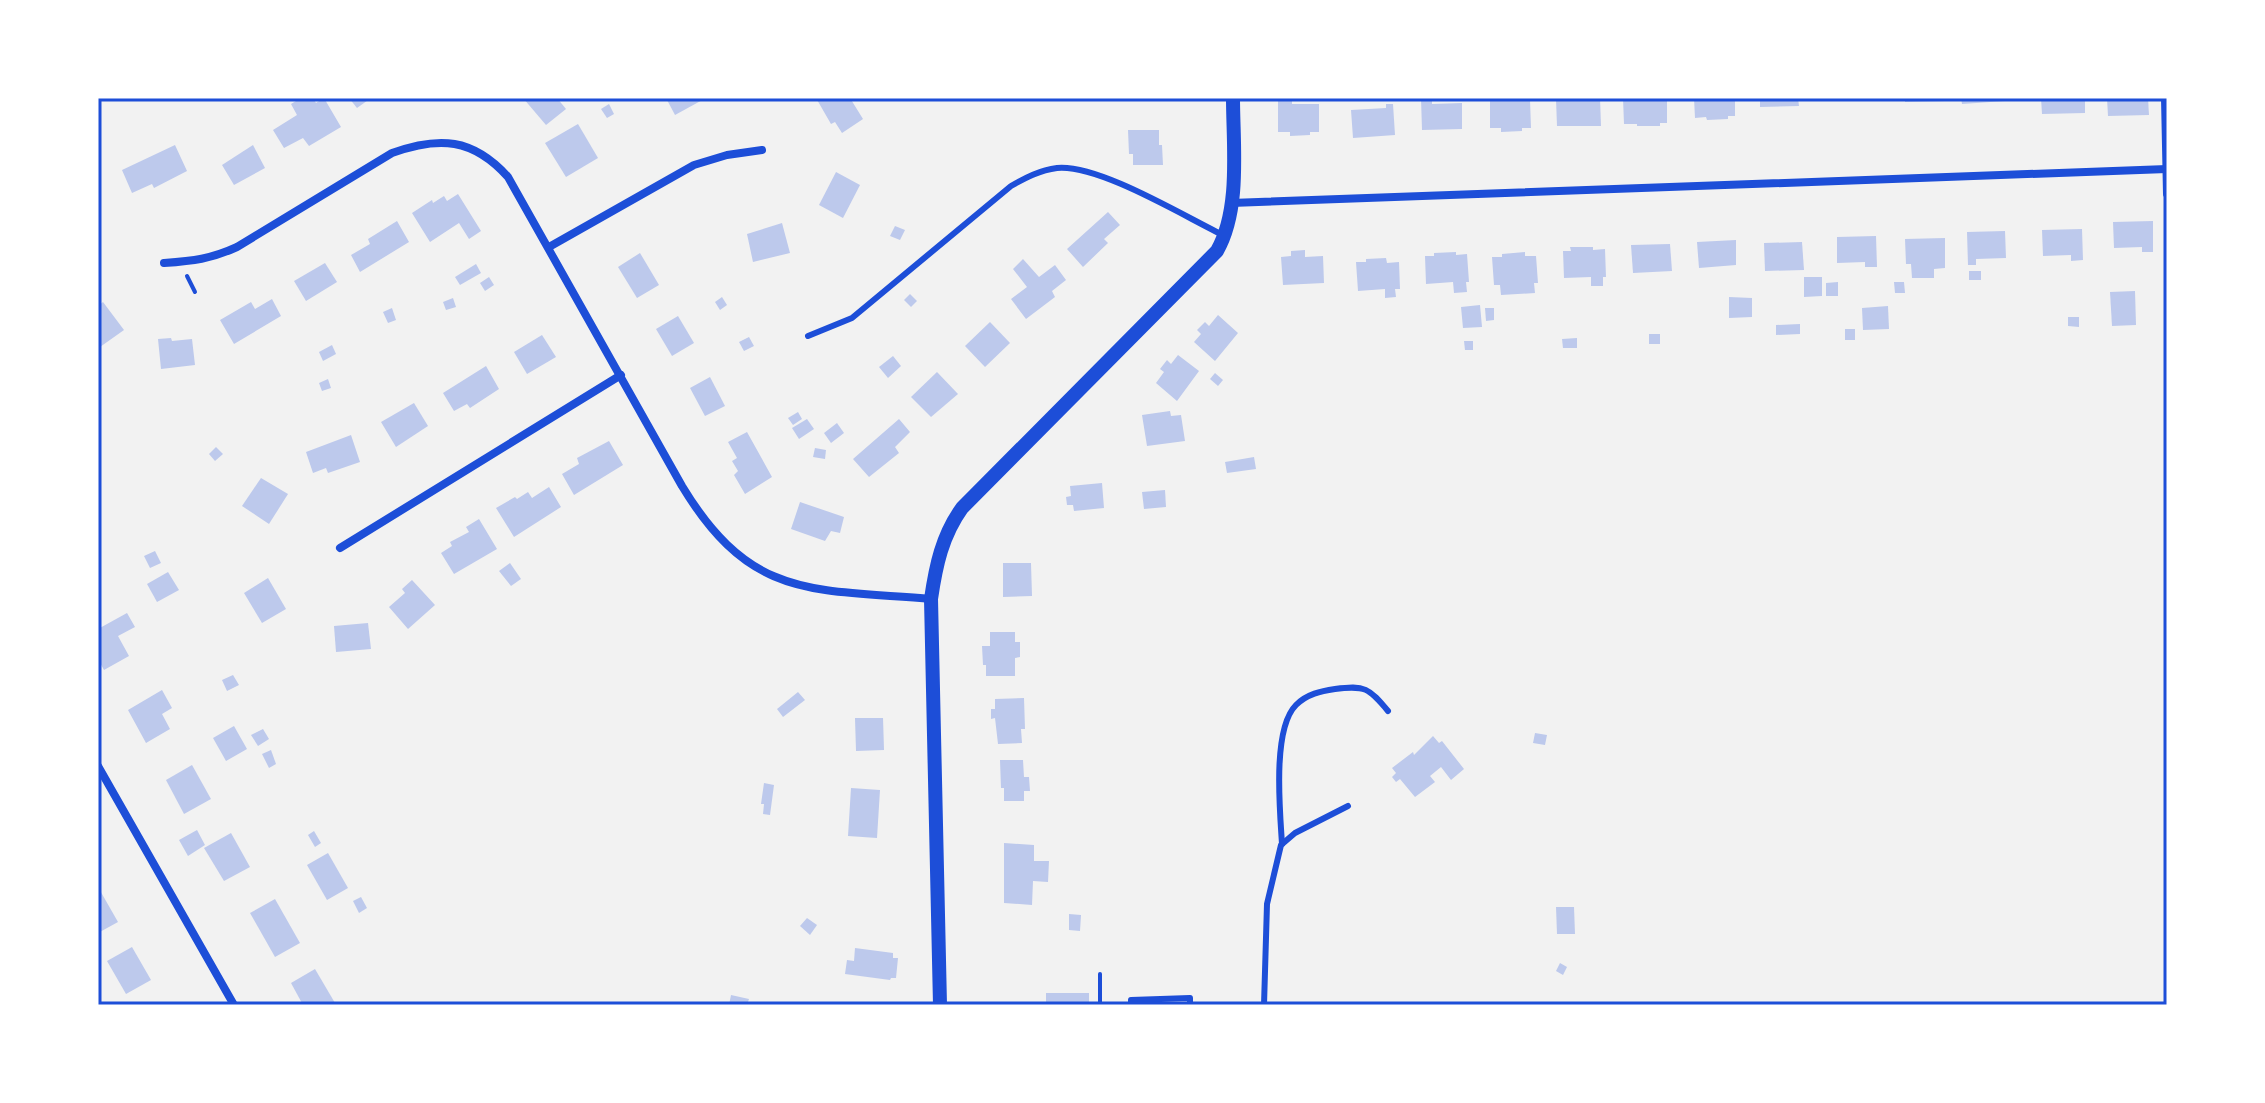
<svg xmlns="http://www.w3.org/2000/svg" width="2265" height="1103" viewBox="0 0 2265 1103" font-family="'PT Sans',sans-serif">
<style>
.building{fill:#bdc9ec}
.lines{fill:none;stroke-linecap:round;stroke-linejoin:round}
.path{stroke:#1d4ed8;stroke-width:4}
.service{stroke:#1d4ed8;stroke-width:6}
.minor{stroke:#1d4ed8;stroke-width:8}
.tertiary{stroke:#1d4ed8;stroke-width:14}
.neatline{fill:none;stroke:#1d4ed8;stroke-width:3}
</style>
<rect width="100%" height="100%" fill="#f2f2f2"/>
<!-- building -->
<g class="building">
<polygon points="301,98 313,98 316,103 324,98 341,127 309,146 303,138 284,148 273,130 297,115 291,104"/>
<polygon points="349,98 371,98 357,108"/>
<polygon points="523,98 557,98 566,109 546,125"/>
<polygon points="666,98 706,98 675,115"/>
<polygon points="816,98 850,98 863,119 842,133 835,122 831,124"/>
<polygon points="1278,98 1292,98 1292,104 1319,104 1319,132 1310,132 1310,135 1290,136 1290,132 1278,132"/>
<polygon points="1421,98 1432,98 1432,104 1462,103 1462,129 1422,130"/>
<polygon points="1490,98 1503,98 1503,101 1530,100 1531,128 1522,128 1522,131 1501,132 1501,128 1490,128"/>
<polygon points="1600,98 1601,126 1557,126 1556,99"/>
<polygon points="1623,98 1667,98 1667,123 1660,123 1660,126 1637,126 1637,124 1624,124"/>
<polygon points="1694,98 1735,98 1735,116 1728,116 1728,119 1707,120 1706,117 1695,118"/>
<polygon points="1760,98 1798,98 1799,106 1760,107"/>
<polygon points="1905,98 1945,98 1945,101 1905,102"/>
<polygon points="1961,98 2019,98 2019,100 1962,104"/>
<polygon points="2041,98 2085,98 2085,113 2042,114"/>
<polygon points="2107,98 2148,98 2149,115 2108,116"/>
<polygon points="609,104 614,114 607,118 601,109"/>
<polygon points="1386,104 1393,104 1395,135 1353,138 1351,110 1386,108"/>
<polygon points="578,124 598,158 566,177 545,143"/>
<polygon points="1128,130 1159,130 1159,145 1162,145 1163,165 1133,165 1133,154 1129,154"/>
<polygon points="175,145 187,171 154,188 152,184 132,193 122,170"/>
<polygon points="253,145 265,168 234,185 222,165"/>
<polygon points="836,172 860,185 843,218 819,205"/>
<polygon points="458,194 481,231 469,239 459,223 430,242 412,213 432,200 433,203 444,196 447,201"/>
<polygon points="1108,212 1120,225 1104,239 1108,243 1083,267 1067,249"/>
<polygon points="397,221 409,242 360,272 351,255 370,244 368,239"/>
<polygon points="2153,221 2153,252 2142,252 2142,247 2114,248 2113,222"/>
<polygon points="782,223 790,253 753,262 747,234"/>
<polygon points="895,226 905,230 900,240 890,236"/>
<polygon points="2082,229 2083,260 2071,261 2071,255 2043,256 2042,230"/>
<polygon points="2005,231 2006,258 1976,259 1976,265 1968,265 1967,232"/>
<polygon points="1876,236 1877,267 1865,267 1865,262 1837,263 1837,237"/>
<polygon points="1945,238 1945,268 1934,269 1934,278 1912,278 1911,264 1906,264 1905,239"/>
<polygon points="1736,240 1736,265 1699,268 1697,242"/>
<polygon points="1802,242 1804,270 1765,271 1764,243"/>
<polygon points="1670,244 1672,271 1633,273 1631,245"/>
<polygon points="1570,247 1593,247 1593,250 1605,249 1606,277 1603,277 1603,286 1591,286 1591,277 1564,278 1563,251 1571,251"/>
<polygon points="1305,250 1305,257 1323,256 1324,283 1283,285 1281,257 1291,256 1291,251"/>
<polygon points="1456,252 1456,255 1467,254 1469,282 1466,282 1467,292 1454,293 1453,282 1426,284 1425,256 1434,256 1434,253"/>
<polygon points="1525,252 1525,256 1536,256 1538,283 1534,283 1535,293 1501,295 1500,285 1494,285 1492,257 1502,257 1502,254"/>
<polygon points="640,253 659,285 637,298 618,267"/>
<polygon points="1386,258 1387,263 1399,262 1400,289 1395,289 1396,297 1385,298 1385,289 1358,291 1356,262 1366,262 1366,259"/>
<polygon points="1023,259 1039,277 1055,265 1066,280 1052,291 1055,297 1026,319 1011,299 1027,287 1013,269"/>
<polygon points="325,263 337,282 306,301 294,281"/>
<polygon points="476,264 481,273 460,285 455,277"/>
<rect x="1969" y="271" width="12" height="9"/>
<polygon points="489,277 494,285 485,291 480,283"/>
<polygon points="1804,277 1822,277 1822,296 1804,297"/>
<polygon points="1838,282 1838,296 1826,296 1826,283"/>
<polygon points="1894,282 1904,282 1905,293 1895,293"/>
<polygon points="2135,291 2136,325 2112,326 2110,292"/>
<polygon points="910,294 917,301 911,307 904,300"/>
<polygon points="722,297 727,305 720,310 715,302"/>
<polygon points="1729,297 1752,298 1752,317 1729,318"/>
<polygon points="453,298 456,307 446,310 443,302"/>
<polygon points="272,299 281,316 234,344 220,320 251,302 255,309"/>
<polygon points="103,302 124,330 100,347 98,306"/>
<polygon points="1480,305 1482,327 1463,328 1461,307"/>
<polygon points="1888,306 1889,329 1863,330 1862,308"/>
<polygon points="392,308 396,320 388,323 383,312"/>
<polygon points="1485,308 1494,308 1494,320 1486,321"/>
<polygon points="1218,315 1238,333 1215,361 1194,342 1201,334 1197,330 1205,322 1209,326"/>
<polygon points="678,316 694,343 672,356 656,329"/>
<polygon points="2068,317 2079,317 2079,327 2068,326"/>
<polygon points="990,322 1010,343 985,367 965,346"/>
<polygon points="1800,324 1800,334 1776,335 1776,325"/>
<rect x="1845" y="329" width="10" height="11"/>
<rect x="1649" y="334" width="11" height="10"/>
<polygon points="542,335 556,357 527,374 514,352"/>
<polygon points="749,337 754,346 744,351 739,342"/>
<polygon points="171,338 172,341 192,339 195,365 161,369 158,339"/>
<polygon points="1577,338 1577,348 1563,348 1562,339"/>
<polygon points="1464,341 1473,341 1473,350 1465,350"/>
<polygon points="332,345 336,354 323,361 319,352"/>
<polygon points="1178,355 1199,371 1177,401 1156,383 1164,372 1160,369 1167,360 1171,364"/>
<polygon points="893,356 901,366 888,378 879,367"/>
<polygon points="486,366 499,389 470,408 467,404 454,411 443,393"/>
<polygon points="937,372 958,394 931,417 911,397"/>
<polygon points="1215,373 1223,380 1218,386 1210,379"/>
<polygon points="710,377 725,406 705,416 690,388"/>
<polygon points="328,379 331,388 322,391 319,383"/>
<polygon points="414,403 428,426 396,447 381,422"/>
<polygon points="1170,411 1171,416 1181,415 1185,441 1147,446 1142,415"/>
<polygon points="798,412 802,419 793,425 788,418"/>
<polygon points="807,419 814,429 799,439 792,428"/>
<polygon points="899,419 910,432 895,447 899,453 869,477 853,459"/>
<polygon points="837,423 844,433 831,443 824,433"/>
<polygon points="747,432 772,477 745,494 734,475 738,471 732,461 737,458 728,442"/>
<polygon points="351,435 360,462 328,473 326,468 313,473 306,452"/>
<polygon points="609,441 623,465 574,495 562,474 579,464 577,458"/>
<polygon points="216,447 223,454 215,461 209,454"/>
<polygon points="815,448 826,450 825,459 813,457"/>
<polygon points="1254,457 1256,469 1227,473 1225,462"/>
<polygon points="261,478 288,494 269,524 242,506"/>
<polygon points="1102,483 1104,508 1074,511 1073,505 1067,505 1066,497 1071,496 1070,486"/>
<polygon points="549,487 561,507 514,537 496,508 515,497 517,499 528,492 532,498"/>
<polygon points="1165,490 1166,507 1144,509 1142,492"/>
<polygon points="800,502 844,517 840,533 831,531 825,541 791,529"/>
<polygon points="479,519 497,549 454,574 441,553 452,546 450,542 469,532 466,527"/>
<polygon points="155,551 161,563 150,568 144,556"/>
<polygon points="510,563 521,579 511,586 499,571"/>
<polygon points="1003,563 1031,563 1032,596 1003,597"/>
<polygon points="168,572 179,590 157,602 147,584"/>
<polygon points="268,578 286,609 262,623 244,593"/>
<polygon points="412,580 435,605 408,629 389,607 405,593 402,589"/>
<polygon points="127,613 135,627 118,636 129,656 104,670 98,659 98,629"/>
<polygon points="368,623 371,649 336,652 334,626"/>
<polygon points="990,632 1015,632 1015,642 1020,642 1020,657 1015,658 1015,676 986,676 986,665 983,665 982,646 990,646"/>
<polygon points="233,675 239,685 227,691 222,680"/>
<polygon points="162,690 172,708 162,714 170,729 146,743 128,710"/>
<polygon points="798,692 805,700 783,717 777,709"/>
<polygon points="1024,698 1025,729 1021,729 1022,743 998,744 995,718 991,719 991,709 995,709 995,699"/>
<polygon points="855,718 883,718 884,750 856,751"/>
<polygon points="234,726 247,749 226,761 213,738"/>
<polygon points="263,729 269,739 258,746 251,735"/>
<polygon points="1535,733 1547,735 1545,745 1533,743"/>
<polygon points="1433,736 1439,743 1442,741 1464,769 1451,780 1441,767 1430,776 1435,782 1415,797 1400,779 1396,782 1392,777 1396,773 1392,768 1413,752 1414,755"/>
<polygon points="271,750 276,764 269,768 262,754"/>
<polygon points="1000,760 1023,760 1024,777 1029,777 1030,791 1024,791 1024,801 1004,801 1004,788 1001,788"/>
<polygon points="192,765 211,799 184,814 166,780"/>
<polygon points="764,783 774,785 770,815 763,814 764,804 761,804"/>
<polygon points="851,788 880,790 877,838 848,836"/>
<polygon points="197,830 205,845 188,856 179,840"/>
<polygon points="314,831 321,843 315,847 308,835"/>
<polygon points="231,833 250,867 224,881 204,848"/>
<polygon points="1004,843 1034,845 1034,861 1049,861 1048,882 1033,881 1032,905 1004,903"/>
<polygon points="328,853 348,888 327,900 307,865"/>
<polygon points="98,887 118,922 98,933"/>
<polygon points="361,897 367,908 359,913 353,901"/>
<polygon points="275,899 300,943 275,957 250,913"/>
<polygon points="1556,907 1574,907 1575,934 1557,934"/>
<polygon points="1069,914 1081,915 1080,931 1069,930"/>
<polygon points="807,918 817,925 810,935 800,926"/>
<polygon points="132,947 151,980 126,994 107,961"/>
<polygon points="855,948 893,953 893,958 898,958 896,978 891,978 890,980 845,974 847,960 854,961"/>
<polygon points="1560,963 1567,967 1563,975 1556,971"/>
<polygon points="315,969 335,1003 332,1005 303,1005 291,983"/>
<rect x="1046" y="993" width="43" height="12"/>
<polygon points="731,995 749,999 747,1005 729,1005"/>
</g>
<g class="lines">
<!-- path -->
<g class="path">
<polyline points="187,276 195,292"/>
<polyline points="1100,974 1100,1005"/>
</g>
<!-- service -->
<g class="service">
<path d="M808 336 852 318 1011 186C1025 178 1040 170 1057 168 1099 164 1185 217 1225 236"/>
<path d="M1282 844C1280 811 1272 729 1296 705 1307 694 1321 691 1335 689 1365 685 1369 688 1388 711"/>
<polyline points="1131,1005 1131,1000 1190,998 1190,1005"/>
<polyline points="1264,1005 1267,904 1281,845 1295,833 1348,806"/>
</g>
<!-- minor -->
<g class="minor">
<polyline points="2165,98 2167,194"/>
<polyline points="1231,203 2167,169"/>
<polyline points="549,247 694,165 727,155 762,150"/>
<path d="M164 263C193 261 211 259 237 247L392 153C439 136 473 138 508 177L682 486C751 600 812 589 931 599"/>
<polyline points="340,548 621,375"/>
<polyline points="98,766 234,1005"/>
</g>
<!-- tertiary -->
<path class="tertiary" d="M940 1005 931 599C936 565 942 536 962 508L1217 251C1241 209 1233 145 1233 98"/>
</g>
<!-- border -->
<rect width="2265" height="1103" fill="none" stroke="#ffffff" stroke-width="200"/>
<rect x="100" y="100" width="2065" height="903" class="neatline"/>
</svg>
